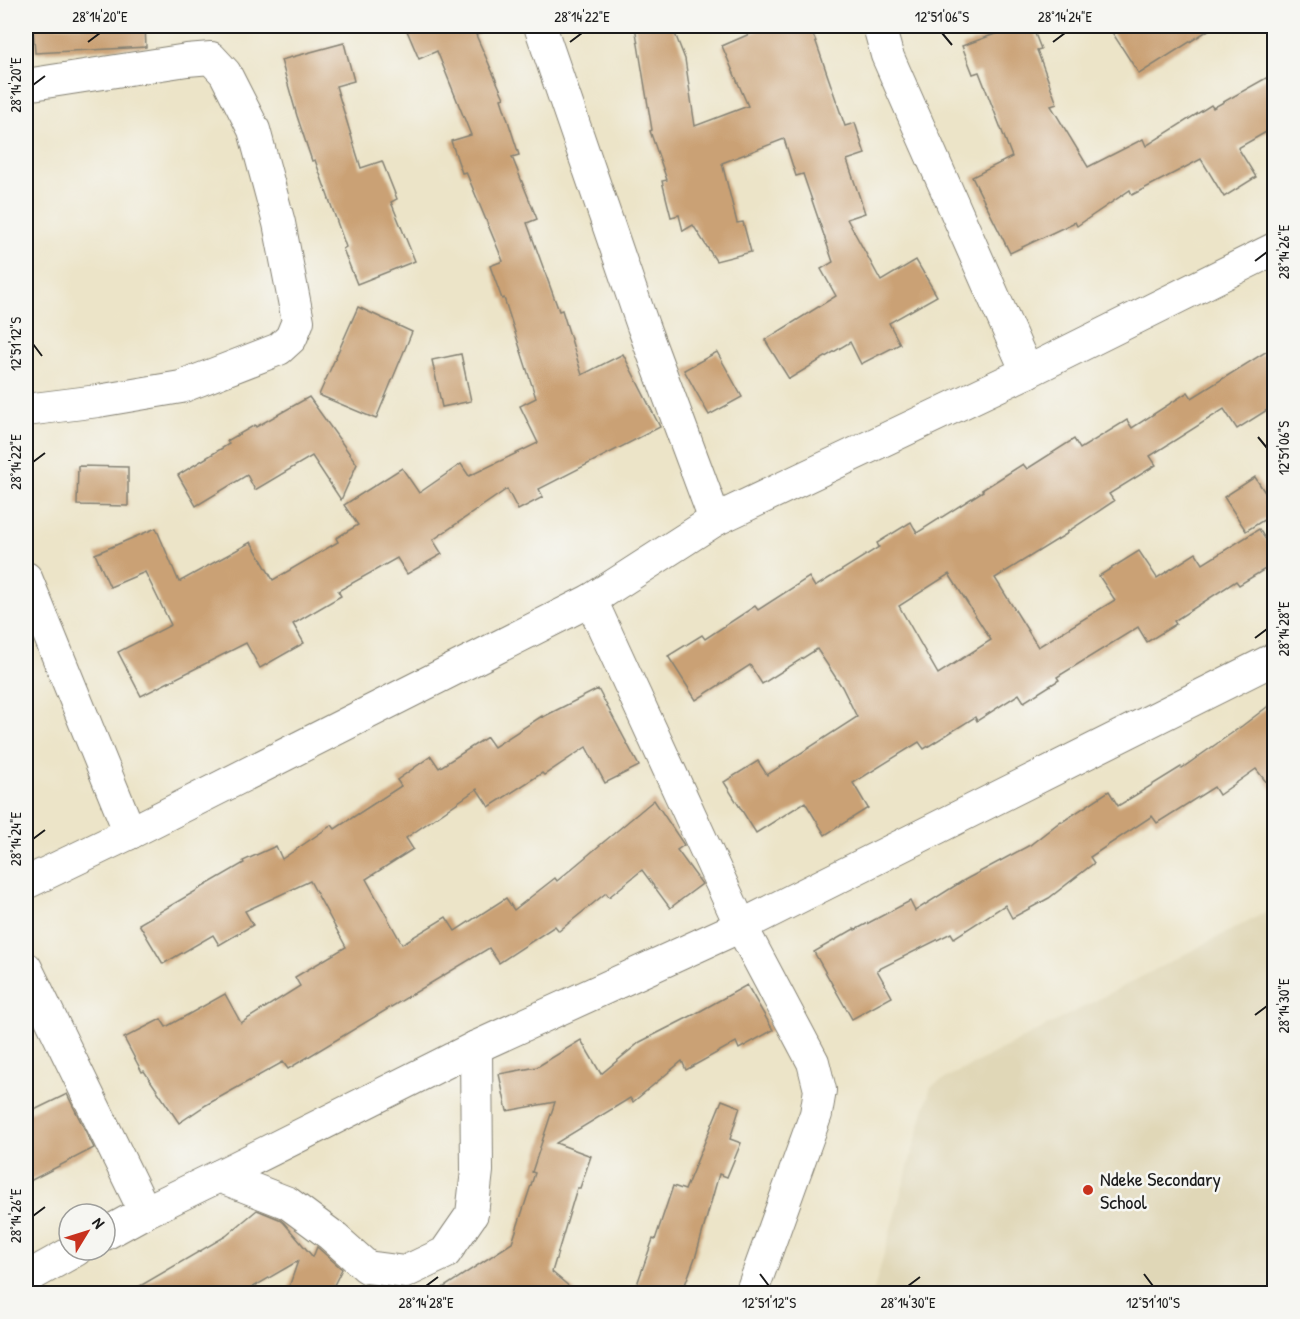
<svg xmlns="http://www.w3.org/2000/svg" width="1300" height="1319" viewBox="0 0 1300 1319" font-family="'Patrick Hand',sans-serif">
<style>
.built{fill:#e0d7b7}
.building{fill:#caa174;fill-rule:evenodd}
.lines{fill:none;stroke-linecap:round;stroke-linejoin:round}
.minor-casing{stroke:#848072;stroke-width:34}
.minor{stroke:#fff;stroke-width:32}
.ticks{fill:none;stroke:#1c1c1c;stroke-width:2}
.poi-dot{fill:#c8321e;stroke:#f6f6f2;stroke-width:2}
.labels{text-anchor:middle;dominant-baseline:central;stroke-width:5;stroke-linejoin:round;paint-order:stroke}
.poi-label{font-size:20px;fill:#1c1c1c;stroke:#f6f6f2;text-anchor:start}
.neatline{fill:none;stroke:#1c1c1c;stroke-width:2}
.ticks-label{font-size:15px;text-anchor:middle;fill:#1c1c1c}
</style>
<rect width="100%" height="100%" fill="#f6f6f2"/>
<filter id="ink" filterUnits="userSpaceOnUse"><feTurbulence type="fractalNoise" baseFrequency=".0167" numOctaves="2"/><feDisplacementMap in="SourceGraphic" scale="12" xChannelSelector="R" yChannelSelector="G"/><feConvolveMatrix kernelMatrix="1 2 1 2 8 2 1 2 1" color-interpolation-filters="sRGB"/></filter>
<filter id="wash" filterUnits="userSpaceOnUse"><feTurbulence type="fractalNoise" baseFrequency=".008" numOctaves="4" result="noise"/><feDisplacementMap in="SourceGraphic" scale="24" xChannelSelector="R" yChannelSelector="G"/><feGaussianBlur stdDeviation="1.35" result="paint"/><feColorMatrix in="noise" values="0 0 0 0 0 0 0 0 0 0 0 0 0 0 0 0 0 1.4 0 .05"/><feComposite in="paint" operator="in"/></filter>
<g filter="url(#wash)">
<rect width="100%" height="100%" fill="#ece4c8"/>
<!-- built -->
<polygon class="built" points="1274,908 1274,1293 873,1293 931,1086"/>
<g id="blocks">
<!-- building -->
<g class="building">
<polygon points="33,26 145,26 146,47 35,53"/>
<polygon points="405,26 497,26 476,35 504,98 501,99 519,155 512,157 537,219 527,223 559,311 562,310 582,375 623,354 660,427 539,489 543,497 518,510 507,489 433,540 442,554 407,574 397,558 338,591 341,596 293,624 304,643 260,668 246,643 141,696 118,652 171,625 145,572 110,587 95,554 156,528 179,582 251,542 273,580 338,542 336,538 358,525 344,505 402,468 419,493 461,464 469,476 538,443 520,406 536,398 504,298 502,299 490,266 503,261 466,172 462,173 451,141 471,135 437,51 419,59"/>
<polygon points="635,26 672,26 685,59 695,126 748,106 722,46 768,26 808,26 815,39 845,126 855,123 865,154 847,160 865,213 847,219 881,281 916,260 937,296 889,323 900,344 861,364 850,342 789,379 765,340 836,296 821,269 833,262 803,174 796,176 784,139 722,163 737,223 743,222 751,252 716,261 693,225 683,231 679,215 671,217 662,181 667,180 650,131 652,130"/>
<polygon points="1017,26 1032,26 1041,49 1037,50 1057,104 1051,106 1088,167 1143,139 1146,146 1211,105 1213,108 1275,73 1275,127 1238,148 1256,177 1224,197 1201,159 1132,195 1130,190 1077,226 1075,222 1010,253 972,177 1012,157 979,72 973,74 962,46"/>
<polygon points="1108,26 1215,26 1139,74"/>
<polygon points="344,43 354,81 336,86 361,168 382,161 397,199 391,202 415,261 357,284 343,249 346,247 315,160 312,161 297,116 281,60"/>
<polygon points="358,307 412,332 376,419 319,395"/>
<path d="M1275 346V405L1237 429 1224 409 1150 456 1156 465 1109 494 1114 501 1067 532 1068 533 995 578 1038 647 1115 600 1099 576 1139 551 1157 578 1196 553 1203 564 1259 529 1275 554V563L1239 585 1236 581 1174 621 1176 624 1147 642 1138 627 1057 677 1059 680 1024 702 1019 694 977 721 975 717 924 749 919 742 853 783 868 808 825 835 805 802 756 833 724 782 758 761 767 775 857 717 842 687 817 649 762 684 750 665 696 700 668 656 702 635 705 639 755 606 758 610 809 577 815 587 879 547 877 543 911 522 917 533 983 491 982 490 1023 464 1027 469 1074 439 1080 449 1127 420 1132 428 1188 392 1192 398ZM949 574 991 640 938 674 899 606Z"/>
<polygon points="717,352 742,397 709,415 684,370"/>
<polygon points="461,354 471,401 442,407 432,360"/>
<polygon points="309,397 357,464 341,500 312,456 255,490 247,475 196,506 178,475 229,444 227,441 255,425 256,427"/>
<polygon points="78,466 128,467 128,506 77,505"/>
<polygon points="1255,477 1275,508 1275,513 1246,531 1224,497"/>
<polygon points="598,689 639,766 605,783 586,747 544,775 542,773 489,807 477,789 406,838 413,849 366,879 402,944 446,917 455,931 506,898 514,910 555,878 557,881 654,800 684,845 677,850 702,884 670,908 642,870 609,897 606,893 559,931 555,926 499,963 489,948 288,1069 283,1062 206,1105 179,1123 144,1071 142,1072 124,1038 161,1019 166,1027 225,994 241,1023 300,986 295,977 346,947 310,881 245,911 253,925 219,945 213,935 163,964 139,924 244,863 243,861 276,846 282,859 332,825 335,829 401,786 397,780 431,756 439,768 487,737 494,747 542,716 543,717"/>
<polygon points="1275,701 1275,793 1256,769 1219,795 1214,787 1157,823 1152,816 1090,857 1094,863 1049,898 1012,918 1005,905 954,938 951,933 877,970 892,997 852,1019 814,952 854,929 855,930 910,901 915,911 961,882 1030,845 1061,821 1062,822 1109,791 1118,806 1181,767 1182,768 1242,726"/>
<polygon points="747,985 773,1030 739,1049 736,1042 686,1070 682,1061 633,1102 630,1098 556,1143 591,1156 580,1188 577,1188 552,1272 577,1293 435,1293 512,1243 535,1173 532,1172 555,1102 507,1111 499,1074 537,1067 581,1040 601,1074 640,1042 695,1014"/>
<polygon points="67,1094 94,1148 26,1183 26,1114"/>
<polygon points="722,1100 740,1107 730,1139 741,1143 727,1177 719,1174 696,1255 682,1293 634,1293 653,1239 655,1240 673,1186 685,1190"/>
<polygon points="257,1210 279,1219 284,1223 313,1257 317,1247 342,1269 330,1293 287,1293 298,1261 243,1293 128,1293 226,1236"/>
</g>
</g>
</g>
<g filter="url(#ink)">
<use href="#blocks" fill-opacity="0" stroke="#848072" stroke-width="1.5"/>
<g class="lines">
<defs>
<g id="minor">
<polyline points="540,26 643,326 715,520"/>
<polyline points="879,26 887,55 1027,372"/>
<polyline points="26,85 187,60 211,58 225,73 254,130 279,223 298,321 291,338 279,349 181,387 98,401 26,410"/>
<polyline points="26,578 130,833"/>
<polyline points="591,600 741,926 813,1062 820,1090 816,1114 751,1294"/>
<polyline points="26,883 130,833 591,600 715,520 1027,372 1274,249"/>
<polyline points="26,968 145,1212"/>
<polyline points="219,1176 288,1203 331,1235 367,1267 405,1272 445,1253 472,1214 477,1171 476,1047"/>
<polyline points="105,1234 145,1212 219,1176 476,1047 741,926 1274,659"/>
<polyline points="26,1278 76,1250"/>
</g>
</defs>
<!-- minor casing -->
<use href="#minor" class="minor-casing"/>
<!-- minor -->
<use href="#minor" class="minor"/>
</g>
</g>
<!-- ticks -->
<path class="ticks" d="M942 33 952 45M88 42 100 33M570 42 582 33M1053 42 1065 33M33 85 45 76M1255 261 1267 252M33 344 42 356M1258 437 1267 448M33 462 45 453M1255 638 1267 629M33 839 45 830M1255 1015 1267 1006M33 1216 45 1207M760 1274 769 1286M1144 1274 1153 1286M426 1286 438 1277M908 1286 920 1277"/>
<!-- markers -->
<circle class="poi-dot" cx="1088" cy="1190" r="6"/>
<g class="labels">
<!-- poi labels -->
<g class="poi-label">
<text x="1100" y="1178">Ndeke Secondary<tspan x="1100" dy="23">School</tspan></text>
</g>
</g>
<!-- margin -->
<rect width="1300" height="1319" fill="none" stroke="#f6f6f2" stroke-width="66"/>
<!-- north arrow -->
<g transform="translate(87 1232) rotate(52)"><circle r="28" fill="#f6f6f2" stroke="#9f9f9c" stroke-width="1.5"/>
<path d="M0-4.5L10 22L0 15L-10 22Z" fill="#c8321e"/>
<text y="-9" font-size="16" font-weight="bold" text-anchor="middle" fill="#1c1c1c">N</text>
</g>
<rect x="33" y="33" width="1234" height="1253" class="neatline"/>
<g class="ticks-label">
<text x="100" y="22">28°14'20"E</text>
<text x="582" y="22">28°14'22"E</text>
<text x="942" y="22">12°51'06"S</text>
<text x="1065" y="22">28°14'24"E</text>
<text transform="translate(16 85) rotate(-90)" y="5">28°14'20"E</text>
<text transform="translate(1284 252) rotate(-90)" y="5">28°14'26"E</text>
<text transform="translate(16 344) rotate(-90)" y="5">12°51'12"S</text>
<text transform="translate(1284 448) rotate(-90)" y="5">12°51'06"S</text>
<text transform="translate(16 462) rotate(-90)" y="5">28°14'22"E</text>
<text transform="translate(1284 629) rotate(-90)" y="5">28°14'28"E</text>
<text transform="translate(16 839) rotate(-90)" y="5">28°14'24"E</text>
<text transform="translate(1284 1006) rotate(-90)" y="5">28°14'30"E</text>
<text transform="translate(16 1216) rotate(-90)" y="5">28°14'26"E</text>
<text x="426" y="1308">28°14'28"E</text>
<text x="769" y="1308">12°51'12"S</text>
<text x="908" y="1308">28°14'30"E</text>
<text x="1153" y="1308">12°51'10"S</text>
</g>
</svg>
